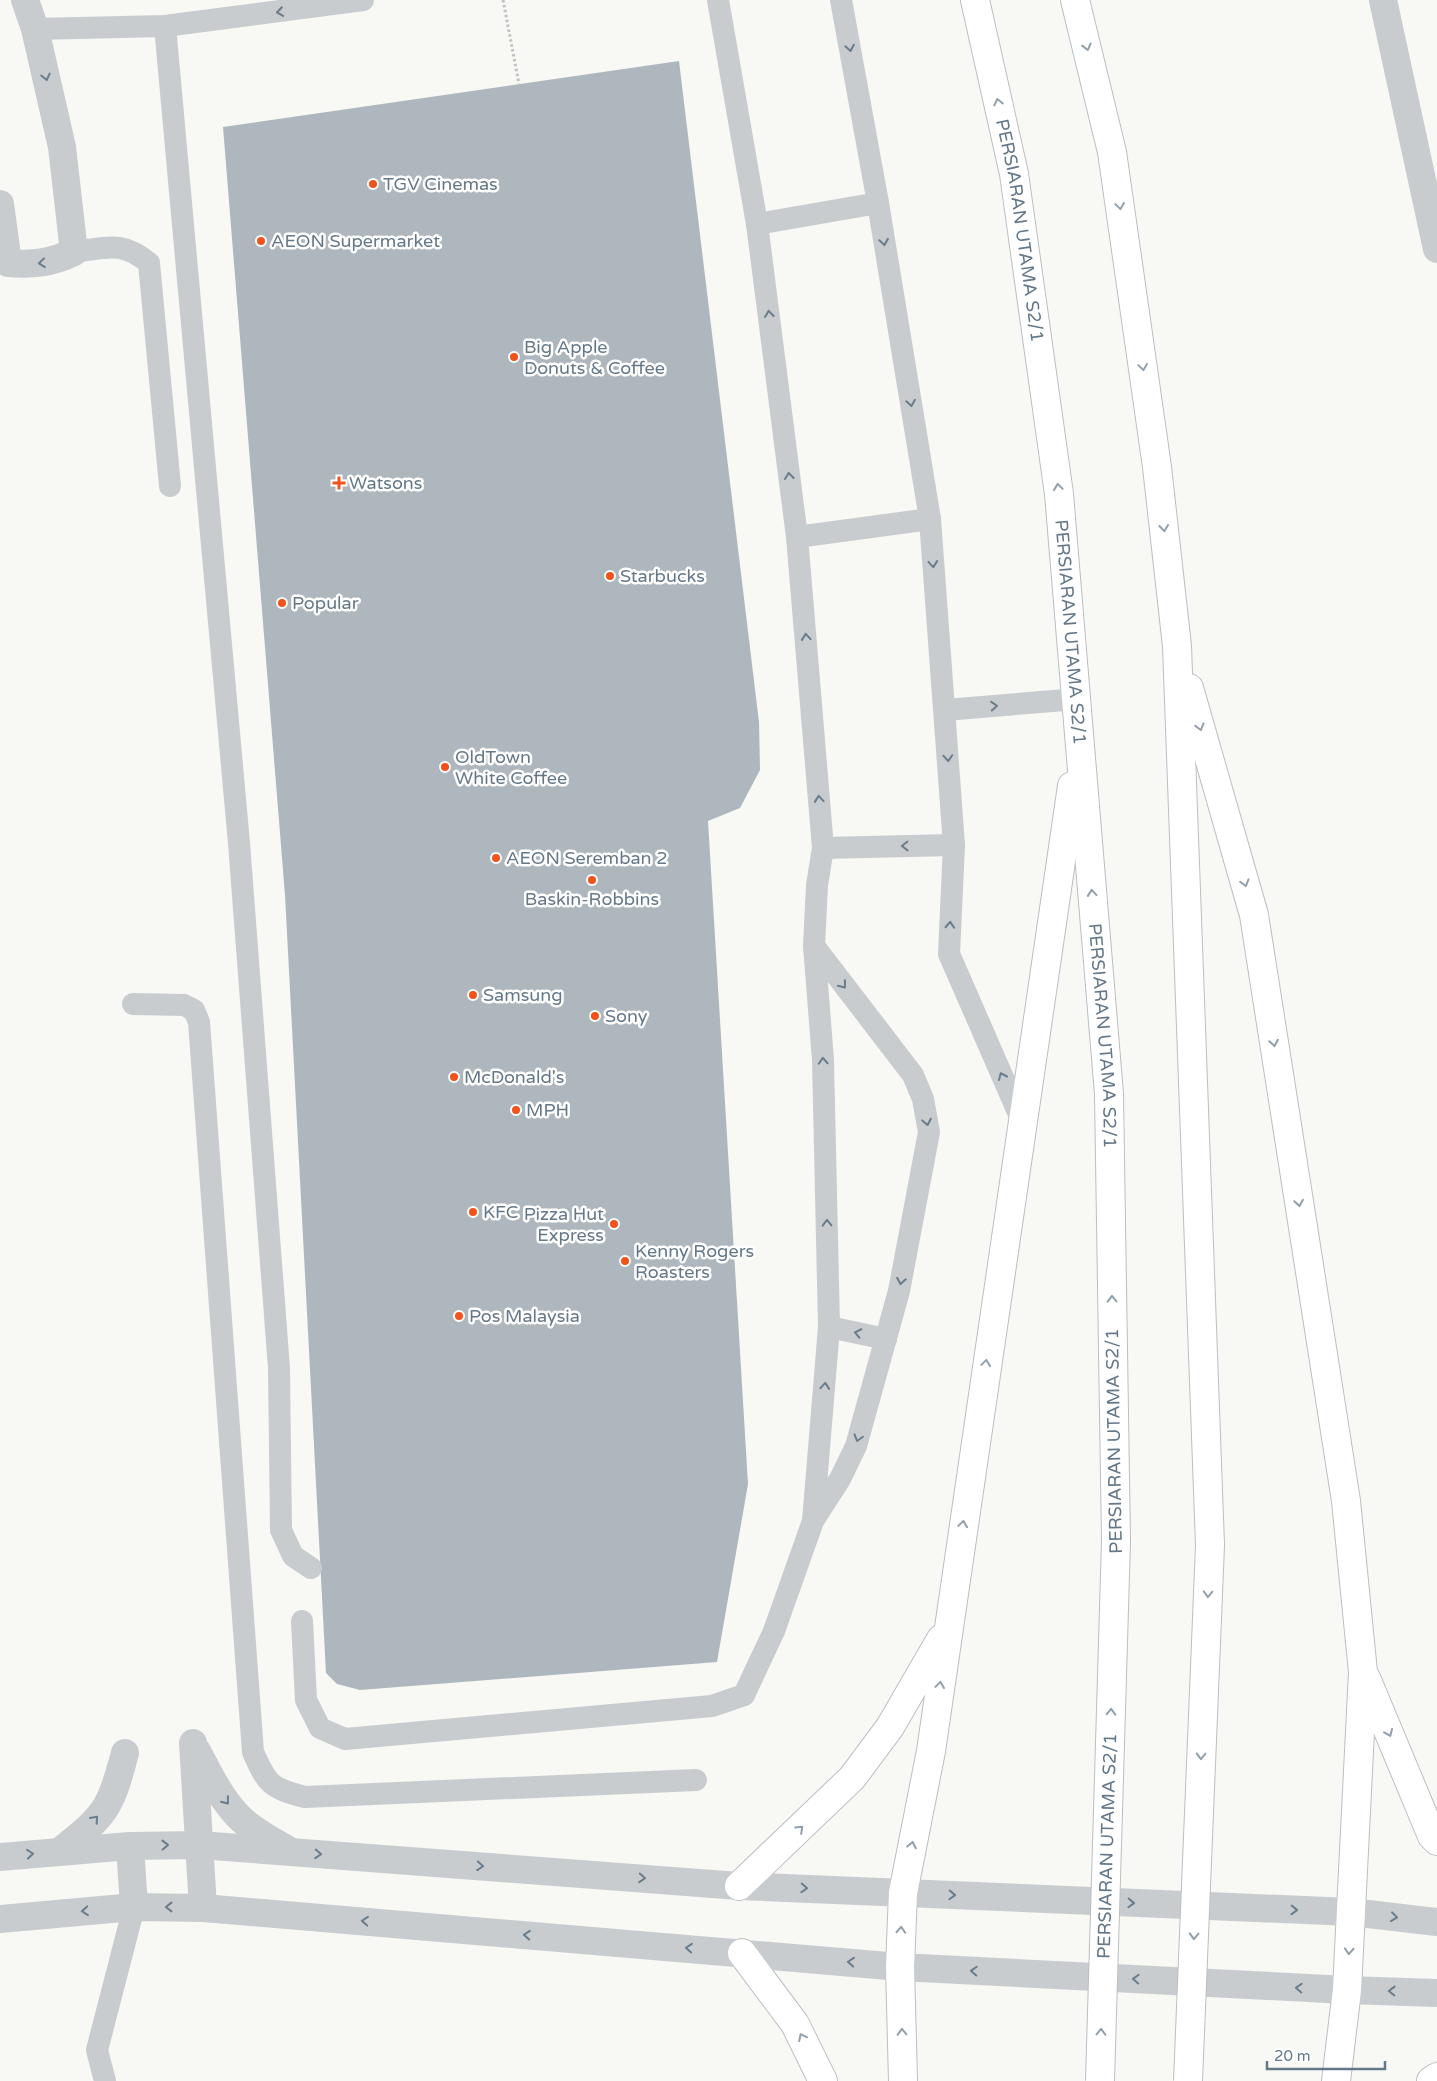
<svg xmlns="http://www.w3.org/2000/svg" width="1437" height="2081" viewBox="0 0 1437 2081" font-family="'Varela Round',sans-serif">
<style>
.building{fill:#aeb7bd}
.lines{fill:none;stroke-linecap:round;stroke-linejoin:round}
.primary-casing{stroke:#bbbfc3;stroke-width:30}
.path{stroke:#bfc2c4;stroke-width:3;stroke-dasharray:2.5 2.5;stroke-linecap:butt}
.service{stroke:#c8cccf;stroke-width:22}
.tertiary{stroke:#c8cccf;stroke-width:28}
.primary{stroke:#fff;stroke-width:28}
.primary-bridge-casing{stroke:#bbbfc3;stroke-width:30;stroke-linecap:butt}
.primary-bridge{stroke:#fff;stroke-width:28}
.oneway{stroke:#697c8c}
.oneway2{stroke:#92a0ac}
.poi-dot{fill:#f3521b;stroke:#fff;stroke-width:2}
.labels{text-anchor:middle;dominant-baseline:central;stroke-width:5;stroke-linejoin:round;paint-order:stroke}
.poi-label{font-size:18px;fill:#647889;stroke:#fff;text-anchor:start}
.street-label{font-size:18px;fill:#647889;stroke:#fff}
</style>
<rect width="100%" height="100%" fill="#f8f8f5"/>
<!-- building -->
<polygon class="building" points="679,61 759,722 760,770 740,808 708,821 748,1484 717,1662 360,1690 337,1684 326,1673 285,895 223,127"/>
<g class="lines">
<defs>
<g id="primary">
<path id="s1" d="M975 0 1014 174 1059 494 1109 1094 1116 1541"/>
<polyline points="1075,0 1112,152 1157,467 1177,646 1210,1545"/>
<polyline points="1189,688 1254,915 1346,1501 1363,1672 1347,1990 1336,2081"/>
<polyline points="1366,1678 1432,1836 1437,1841"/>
<polyline points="739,1886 852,1778 890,1727 941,1639"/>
<polyline points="742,1953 795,2024 823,2081"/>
<polyline points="903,2081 900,1967 903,1893 931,1751 1072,786"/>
<polyline points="1431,2081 1437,2077"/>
</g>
</defs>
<!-- primary casing -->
<use href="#primary" class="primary-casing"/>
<!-- path -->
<polyline class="path" points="503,0 519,84"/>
<!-- service -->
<g class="service">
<polyline points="718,0 757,224 797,537 823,848 817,885 814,946 823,1060 829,1327 813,1521"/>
<polyline points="841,0 878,203 930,519 954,845 949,954 1022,1121"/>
<polyline points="165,26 239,843 279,1368 281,1530 293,1556 311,1568"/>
<polyline points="35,29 165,26 363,0"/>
<polyline points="757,224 878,203"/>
<path d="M74 252C107 248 121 240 149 263L170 486"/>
<polyline points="797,537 930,519"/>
<polyline points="945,710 1077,699"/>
<polyline points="823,848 954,845"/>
<path d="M133 1004 184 1005 194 1010 199 1022 253 1752C267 1784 270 1788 305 1797L696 1780"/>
<polyline points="829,1327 886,1339"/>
<polyline points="302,1621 306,1700 320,1728 345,1739 712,1706 744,1695 774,1631 813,1521 840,1479 856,1446 899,1291 929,1132 923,1099 913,1075 814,946"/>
<polyline points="105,2081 97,2050 134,1907"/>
</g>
<!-- tertiary -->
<g class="tertiary">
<polyline points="1383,0 1437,249"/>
<path d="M0 204 8 263C33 265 51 263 74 252L62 147 35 29 25 0"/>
<polyline points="193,1743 203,1908"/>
<path d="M197 1751C209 1774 221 1799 239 1817 253 1831 271 1840 288 1850"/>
<polyline points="130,1846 134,1907"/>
<path d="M59 1852C76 1838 96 1824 107 1805 116 1789 120 1771 125 1753"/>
<polyline points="0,1857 130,1846 199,1845 739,1886 1351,1912 1437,1922"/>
<polyline points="0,1919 134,1907 203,1908 900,1967 1347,1990 1437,1993"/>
</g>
<!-- primary -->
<use href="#primary" class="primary"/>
<defs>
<g id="primary-bridge">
<path id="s2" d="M1100 2081 1116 1541"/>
<polyline points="1188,2081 1210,1545"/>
</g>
</defs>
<!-- primary-bridge casing -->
<use href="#primary-bridge" class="primary-bridge-casing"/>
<!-- primary-bridge -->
<use href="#primary-bridge" class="primary-bridge"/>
</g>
<!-- one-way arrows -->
<defs><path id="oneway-chevron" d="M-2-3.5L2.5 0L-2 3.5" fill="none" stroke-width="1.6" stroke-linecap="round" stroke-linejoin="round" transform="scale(1.25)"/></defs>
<g class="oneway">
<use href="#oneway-chevron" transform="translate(280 12) rotate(172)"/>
<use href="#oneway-chevron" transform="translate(850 48) rotate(80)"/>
<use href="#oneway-chevron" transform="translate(46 77) rotate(77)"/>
<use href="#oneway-chevron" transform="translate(884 242) rotate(81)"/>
<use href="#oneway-chevron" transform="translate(42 263) rotate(174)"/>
<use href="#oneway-chevron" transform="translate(769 314) rotate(-97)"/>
<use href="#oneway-chevron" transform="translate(911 403) rotate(81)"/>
<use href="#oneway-chevron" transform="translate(789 476) rotate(-97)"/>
<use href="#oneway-chevron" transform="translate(933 564) rotate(85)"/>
<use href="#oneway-chevron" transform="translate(806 637) rotate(-95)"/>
<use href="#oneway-chevron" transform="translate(994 706) rotate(-4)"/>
<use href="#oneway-chevron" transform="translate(948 758) rotate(86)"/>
<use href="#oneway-chevron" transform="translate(819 799) rotate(-95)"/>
<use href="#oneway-chevron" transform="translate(905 846) rotate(179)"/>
<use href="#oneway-chevron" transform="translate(950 925) rotate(-87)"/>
<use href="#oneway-chevron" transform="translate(843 985) rotate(52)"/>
<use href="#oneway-chevron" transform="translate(823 1061) rotate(-93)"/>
<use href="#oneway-chevron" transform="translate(1002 1076) rotate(-114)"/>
<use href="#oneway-chevron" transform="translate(927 1122) rotate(79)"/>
<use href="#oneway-chevron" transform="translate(827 1223) rotate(-91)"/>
<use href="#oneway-chevron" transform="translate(901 1281) rotate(100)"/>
<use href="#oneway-chevron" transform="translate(858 1333) rotate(-168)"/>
<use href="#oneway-chevron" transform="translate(825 1386) rotate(-85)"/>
<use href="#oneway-chevron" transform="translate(858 1438) rotate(106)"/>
<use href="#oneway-chevron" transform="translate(226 1801) rotate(52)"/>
<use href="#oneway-chevron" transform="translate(95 1819) rotate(-49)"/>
<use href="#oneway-chevron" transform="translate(165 1845) rotate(-1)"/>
<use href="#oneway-chevron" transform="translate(30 1854) rotate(-5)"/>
<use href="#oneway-chevron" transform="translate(318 1854) rotate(4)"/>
<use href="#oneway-chevron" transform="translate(480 1866) rotate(4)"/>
<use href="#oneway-chevron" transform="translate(642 1878) rotate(4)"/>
<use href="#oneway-chevron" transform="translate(804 1888) rotate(3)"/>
<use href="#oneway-chevron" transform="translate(952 1895) rotate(2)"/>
<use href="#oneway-chevron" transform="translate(1131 1903) rotate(2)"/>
<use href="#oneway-chevron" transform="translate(169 1907) rotate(-180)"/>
<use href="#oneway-chevron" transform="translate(1294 1910) rotate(2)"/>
<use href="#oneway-chevron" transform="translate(85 1911) rotate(175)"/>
<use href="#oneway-chevron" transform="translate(1394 1917) rotate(7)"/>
<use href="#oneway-chevron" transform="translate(365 1921) rotate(-175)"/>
<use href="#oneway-chevron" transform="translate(527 1935) rotate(-175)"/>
<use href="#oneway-chevron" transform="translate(689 1948) rotate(-175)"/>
<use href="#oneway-chevron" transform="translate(851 1962) rotate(-175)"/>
<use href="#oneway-chevron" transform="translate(974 1971) rotate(-177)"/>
<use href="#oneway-chevron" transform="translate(1136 1979) rotate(-177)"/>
<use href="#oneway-chevron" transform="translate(1299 1988) rotate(-177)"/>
<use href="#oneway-chevron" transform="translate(1392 1991) rotate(-179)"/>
</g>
<g class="oneway2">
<use href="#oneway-chevron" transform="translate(1087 47) rotate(76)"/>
<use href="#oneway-chevron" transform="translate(998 102) rotate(-103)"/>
<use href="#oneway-chevron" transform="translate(1120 206) rotate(82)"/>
<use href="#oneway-chevron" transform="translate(1143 367) rotate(82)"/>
<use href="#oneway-chevron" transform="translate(1058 487) rotate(-98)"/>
<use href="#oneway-chevron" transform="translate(1164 528) rotate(84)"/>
<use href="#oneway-chevron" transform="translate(1200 727) rotate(74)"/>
<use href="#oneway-chevron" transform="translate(1245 883) rotate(74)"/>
<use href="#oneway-chevron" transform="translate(1092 893) rotate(-95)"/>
<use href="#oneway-chevron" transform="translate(1274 1043) rotate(81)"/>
<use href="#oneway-chevron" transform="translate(1299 1203) rotate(81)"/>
<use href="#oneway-chevron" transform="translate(1112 1299) rotate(-91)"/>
<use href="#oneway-chevron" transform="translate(986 1363) rotate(-82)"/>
<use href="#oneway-chevron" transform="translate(963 1524) rotate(-82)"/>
<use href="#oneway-chevron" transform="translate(1208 1594) rotate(92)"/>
<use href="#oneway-chevron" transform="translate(940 1685) rotate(-82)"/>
<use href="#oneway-chevron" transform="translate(1111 1712) rotate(-88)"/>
<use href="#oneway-chevron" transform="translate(1389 1733) rotate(67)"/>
<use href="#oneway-chevron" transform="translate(1201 1756) rotate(92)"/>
<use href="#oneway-chevron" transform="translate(800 1829) rotate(-43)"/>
<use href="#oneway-chevron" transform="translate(912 1845) rotate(-79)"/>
<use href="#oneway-chevron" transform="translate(901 1930) rotate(-87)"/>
<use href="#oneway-chevron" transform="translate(1194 1936) rotate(92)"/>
<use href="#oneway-chevron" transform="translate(1349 1951) rotate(93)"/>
<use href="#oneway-chevron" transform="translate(902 2032) rotate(-92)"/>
<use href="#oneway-chevron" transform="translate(1101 2032) rotate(-88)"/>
<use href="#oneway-chevron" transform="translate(802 2037) rotate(-116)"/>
</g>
<!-- markers -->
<g class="poi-dot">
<circle cx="373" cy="184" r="5"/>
<circle cx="261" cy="241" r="5"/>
<circle cx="514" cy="357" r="5"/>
<path d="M336.5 475.5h5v5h5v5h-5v5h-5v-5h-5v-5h5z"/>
<circle cx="610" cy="576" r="5"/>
<circle cx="282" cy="603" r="5"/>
<circle cx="445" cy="767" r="5"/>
<circle cx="496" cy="858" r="5"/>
<circle cx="592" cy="880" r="5"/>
<circle cx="473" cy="995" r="5"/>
<circle cx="595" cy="1016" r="5"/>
<circle cx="454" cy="1077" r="5"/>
<circle cx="516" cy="1110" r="5"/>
<circle cx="473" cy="1212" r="5"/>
<circle cx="614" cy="1224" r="5"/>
<circle cx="625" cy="1261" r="5"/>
<circle cx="459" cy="1316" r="5"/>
</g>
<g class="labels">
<!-- poi labels -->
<g class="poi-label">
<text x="383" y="184">TGV Cinemas</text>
<text x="271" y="241">AEON Supermarket</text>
<text x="524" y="347">Big Apple<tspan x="524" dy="21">Donuts &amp; Coffee</tspan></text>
<text x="349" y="483">Watsons</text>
<text x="620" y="576">Starbucks</text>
<text x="292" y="603">Popular</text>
<text x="455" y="757">OldTown<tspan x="455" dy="21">White Coffee</tspan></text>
<text x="506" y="858">AEON Seremban 2</text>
<text x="592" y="899" text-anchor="middle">Baskin-Robbins</text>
<text x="483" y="995">Samsung</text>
<text x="605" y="1016">Sony</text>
<text x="464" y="1077">McDonald's</text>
<text x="526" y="1110">MPH</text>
<text x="483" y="1212">KFC</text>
<text x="604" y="1214" text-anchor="end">Pizza Hut<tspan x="604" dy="21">Express</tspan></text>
<text x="635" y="1251">Kenny Rogers<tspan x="635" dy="21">Roasters</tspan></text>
<text x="469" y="1316">Pos Malaysia</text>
</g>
<!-- street labels -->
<g class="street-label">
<text stroke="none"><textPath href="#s1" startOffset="235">PERSIARAN UTAMA S2/1</textPath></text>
<text stroke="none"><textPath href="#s1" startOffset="640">PERSIARAN UTAMA S2/1</textPath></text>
<text stroke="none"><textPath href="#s1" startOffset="1045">PERSIARAN UTAMA S2/1</textPath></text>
<text transform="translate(1114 1441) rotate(-91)">PERSIARAN UTAMA S2/1</text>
<text stroke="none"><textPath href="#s2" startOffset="235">PERSIARAN UTAMA S2/1</textPath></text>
</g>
</g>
<!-- scale -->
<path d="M1267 2061v8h118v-8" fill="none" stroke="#647889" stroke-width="2.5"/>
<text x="1274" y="2061" font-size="15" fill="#647889" stroke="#ffffff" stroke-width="4" paint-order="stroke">20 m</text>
</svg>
